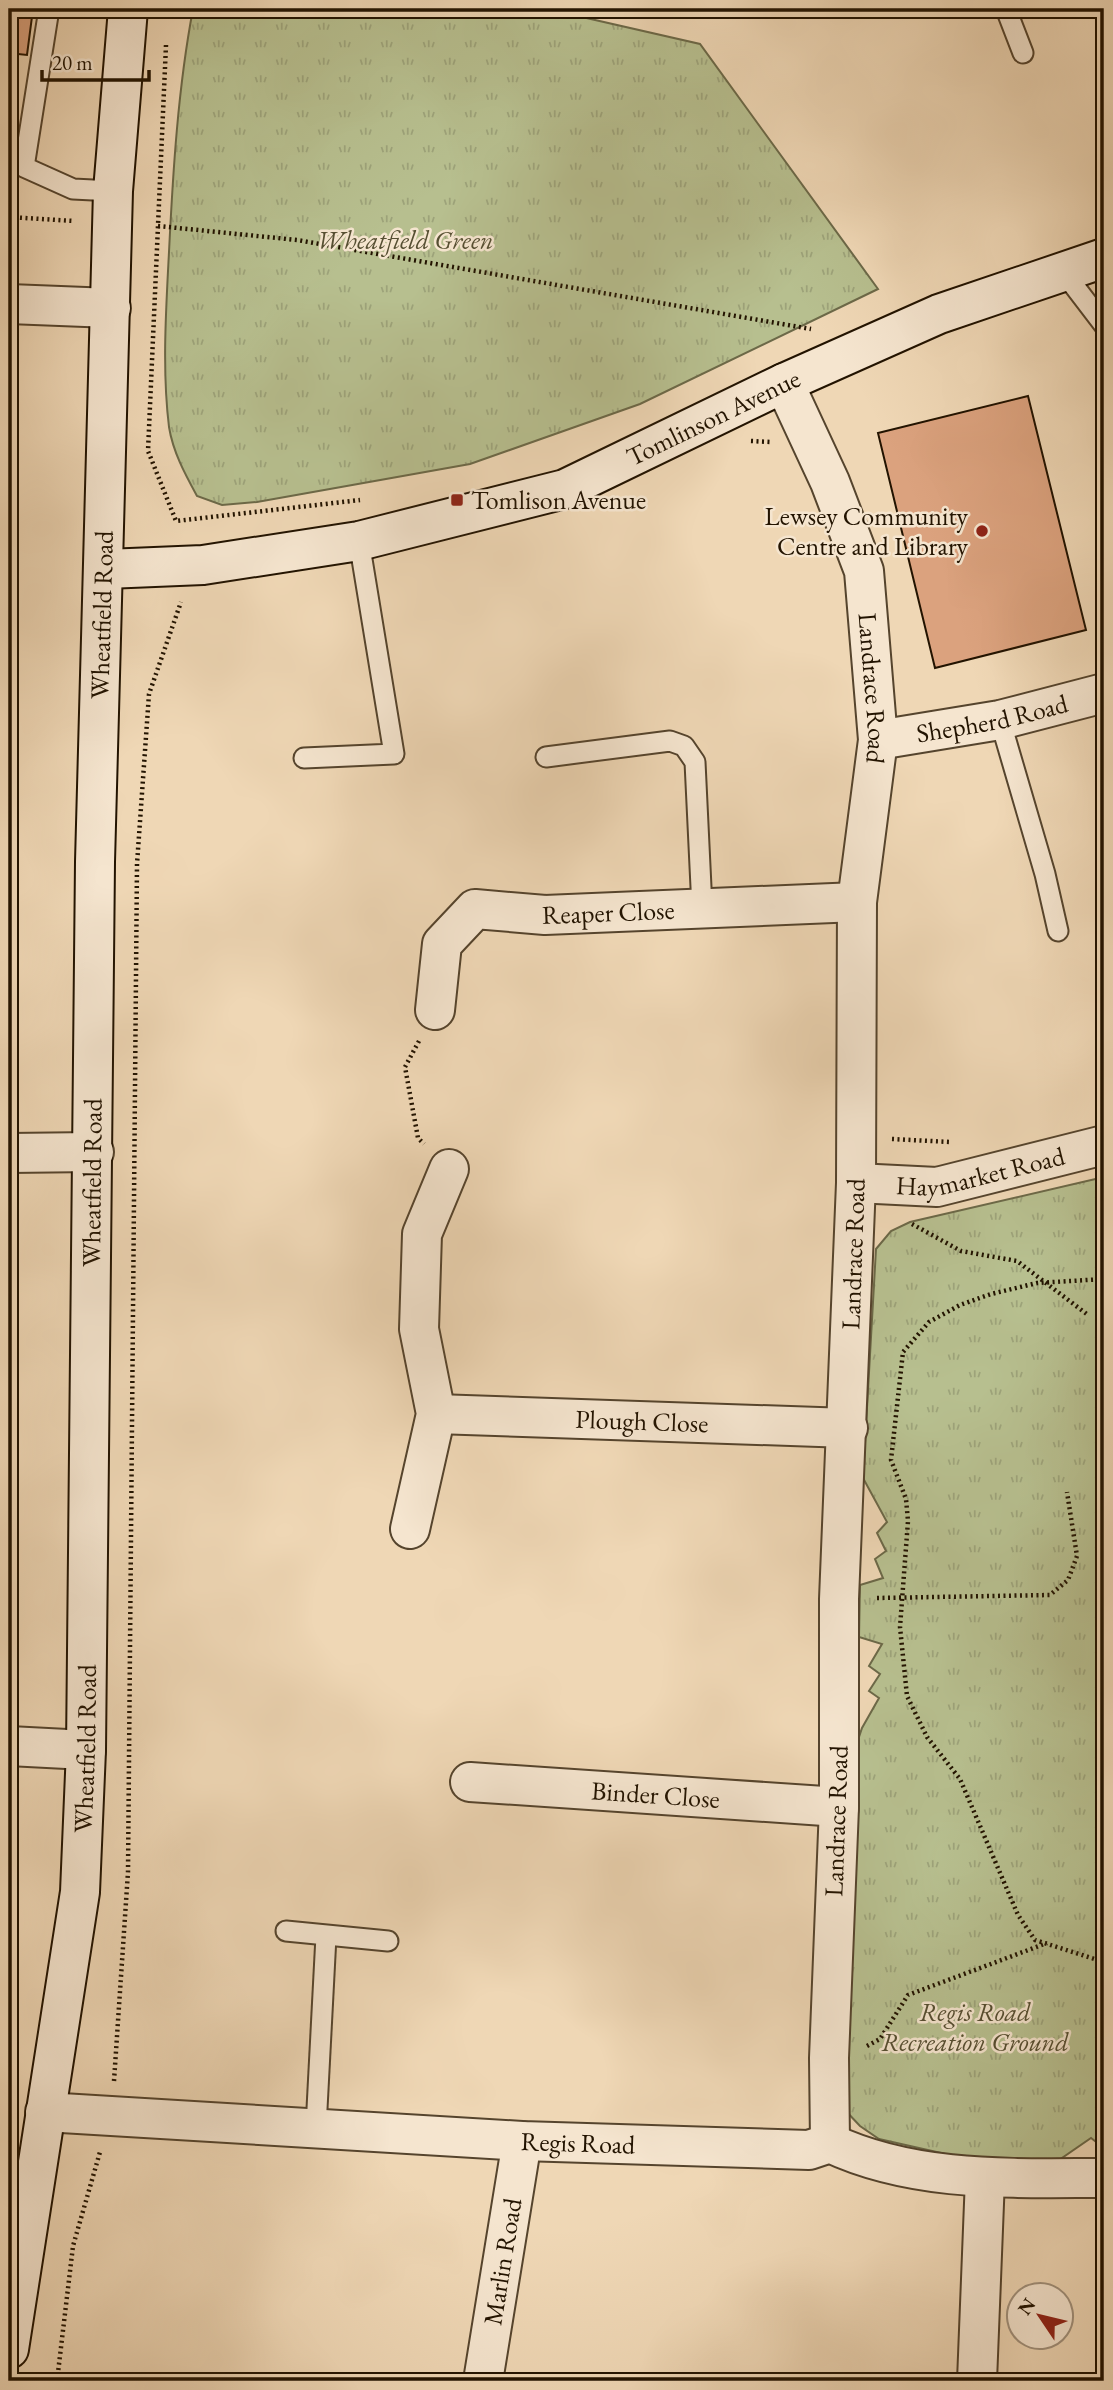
<svg xmlns="http://www.w3.org/2000/svg" width="1113" height="2390" viewBox="0 0 1113 2390" font-family="'EB Garamond',serif">
<style>
.grass{fill:url(#grass-tufts);stroke:#6c6948;stroke-width:2}
.building{fill:#dba27e;stroke:#221300;stroke-width:2}
.lines{fill:none;stroke-linecap:round;stroke-linejoin:round}
.lane-casing{stroke:#55442d;stroke-width:23}
.street-casing{stroke:#55442d;stroke-width:42}
.secondary-casing{stroke:#221300;stroke-width:42}
.path{stroke:#221300;stroke-width:4.5;stroke-dasharray:2 3.5;stroke-linecap:butt}
.lane{stroke:#f5e5cf;stroke-width:19}
.street{stroke:#f5e5cf;stroke-width:38}
.secondary{stroke:#f5e5cf;stroke-width:38}
.poi-dot{fill:#8f2418;stroke:#f5e5cf;stroke-width:2.5}
.labels{text-anchor:middle;dominant-baseline:central;stroke-width:5;stroke-linejoin:round;paint-order:stroke}
.park-label{font-size:26px;font-style:italic;fill:#564f32;stroke:#f5e5cf}
.street-label{font-size:26px;fill:#221300;stroke:#f5e5cf}
.poi-label{font-size:26px;fill:#221300;stroke:#f5e5cf;text-anchor:start}
</style>
<defs>
<pattern id="grass-tufts" width="24" height="20" patternUnits="userSpaceOnUse" patternTransform="scale(1.75)"><rect width="24" height="20" fill="#b7bf8f"/><path d="M3 7l-1-3M5 7V3M7 7l1-3M15 17l-1-3M17 17v-4M19 17l1-3" fill="none" stroke="#9da37a"/></pattern>
</defs>
<rect width="100%" height="100%" fill="#efd7b5"/>
<filter id="stains"><feTurbulence type="fractalNoise" baseFrequency=".00286" numOctaves="4"/><feColorMatrix values="0 0 0 0 .2 0 0 0 0 .09 0 0 0 0 .02 0 0 0 .5 -.17"/></filter>
<radialGradient id="worn" r=".72"><stop offset=".6" stop-color="#630" stop-opacity="0"/><stop offset="1" stop-color="#630" stop-opacity=".3"/></radialGradient>
<!-- grass -->
<g class="grass">
<path d="M193 9H547L700 44 878 289 640 404 470 464 257 502 222 505 197 496C185 474 173 452 169 427 162 370 166 310 169 252 173 171 178 88 193 9Z"/>
<polygon points="1104,1177 1104,2148 1091,2138 1059,2160 981,2162 879,2139 860,2126 844,2109 852,1758 862,1728 879,1698 869,1691 880,1674 869,1666 882,1644 859,1637 860,1585 883,1578 875,1559 886,1551 877,1533 887,1522 863,1478 876,1249 891,1231 910,1222"/>
</g>
<!-- building -->
<g class="building">
<polygon points="9,9 33,9 27,55 9,53"/>
<polygon points="1028,396 1086,630 935,668 878,433"/>
</g>
<g class="lines">
<defs>
<g id="lane">
<polyline points="49,9 24,167 73,189 113,191"/>
<polyline points="1006,9 1023,53"/>
<polyline points="1062,270 1104,325"/>
<polyline points="1000,720 1045,874 1058,931"/>
<polyline points="546,757 670,741 684,746 695,762 702,908"/>
<polyline points="304,758 394,754 359,541"/>
<polyline points="286,1931 388,1941"/>
<polyline points="316,2128 326,1936"/>
</g>
<g id="street">
<polyline points="9,304 111,308"/>
<path id="s1" d="M784 383 830 482 864 571 878 740 857 902 856 1183 839 1599V1807L829 2058 830 2143"/>
<path id="s2" d="M878 740 1000 720 1104 693"/>
<path id="s3" d="M435 1010 442 944 475 909 545 915 857 902"/>
<polyline points="9,1153 94,1152"/>
<path id="s4" d="M856 1183 937 1187 1104 1145"/>
<path id="s5" d="M436 1414 848 1428"/>
<polyline points="410,1529 436,1414 419,1329 422,1234 449,1169"/>
<polyline points="9,1746 86,1750"/>
<path id="s6" d="M470 1782 839 1807"/>
<path id="s7" d="M45 2112 522 2141 809 2150 830 2143C915 2183 1013 2178 1104 2178"/>
<path id="s8" d="M483 2381 522 2141"/>
<polyline points="977,2381 985,2178"/>
</g>
<g id="secondary">
<path id="s9" d="M106 569 203 565 359 541 565 489 784 383 939 314 1104 258"/>
<path id="s10" d="M9 2349 80 1892 86 1750 95 862 113 191 128 9"/>
</g>
</defs>
<!-- lane casing -->
<use href="#lane" class="lane-casing"/>
<!-- street casing -->
<use href="#street" class="street-casing"/>
<!-- secondary casing -->
<use href="#secondary" class="secondary-casing"/>
<!-- path -->
<g class="path">
<polyline points="166,45 148,451 176,521 360,500"/>
<polyline points="9,217 74,221"/>
<polyline points="158,226 297,240 811,329"/>
<polyline points="751,441 770,442"/>
<polyline points="419,1041 405,1067 418,1138 424,1144"/>
<polyline points="892,1139 950,1142"/>
<polyline points="912,1224 961,1251 1017,1261 1088,1315"/>
<polyline points="1104,1279 1037,1283 991,1294 960,1305 929,1322 903,1352 891,1460 906,1499 908,1521 900,1627 907,1696 927,1737 960,1779 1018,1915 1035,1940 1104,1962"/>
<polyline points="877,1598 1050,1595 1068,1580 1077,1556 1067,1492"/>
<polyline points="867,2046 880,2039 908,1995 1047,1943"/>
<polyline points="114,2081 128,1872 137,864 149,694 181,602"/>
<polyline points="57,2381 73,2246 100,2152"/>
</g>
<!-- lane -->
<use href="#lane" class="lane"/>
<!-- street -->
<use href="#street" class="street"/>
<!-- secondary -->
<use href="#secondary" class="secondary"/>
</g>
<!-- markers -->
<g class="poi-dot">
<rect x="450" y="493" width="14" height="14" rx="3.5"/>
<circle cx="982" cy="531" r="7"/>
</g>
<g class="labels">
<!-- park labels -->
<g class="park-label">
<text x="405" y="240">Wheatfield Green</text>
<text x="975" y="2012">Regis Road<tspan x="975" dy="30">Recreation Ground</tspan></text>
</g>
<!-- street labels -->
<g class="street-label">
<text stroke="none"><textPath href="#s9" startOffset="632">Tomlinson Avenue</textPath></text>
<text stroke="none"><textPath href="#s10" startOffset="1740">Wheatfield Road</textPath></text>
<text stroke="none"><textPath href="#s1" startOffset="322">Landrace Road</textPath></text>
<text stroke="none"><textPath href="#s2" startOffset="116">Shepherd Road</textPath></text>
<text stroke="none"><textPath href="#s3" startOffset="248">Reaper Close</textPath></text>
<text stroke="none"><textPath href="#s4" startOffset="126">Haymarket Road</textPath></text>
<text stroke="none"><textPath href="#s10" startOffset="1172">Wheatfield Road</textPath></text>
<text transform="translate(853 1254) rotate(-88)">Landrace Road</text>
<text stroke="none"><textPath href="#s5" startOffset="206">Plough Close</textPath></text>
<text stroke="none"><textPath href="#s10" startOffset="606">Wheatfield Road</textPath></text>
<text stroke="none"><textPath href="#s6" startOffset="186">Binder Close</textPath></text>
<text transform="translate(836 1821) rotate(-88)">Landrace Road</text>
<text stroke="none"><textPath href="#s7" startOffset="534">Regis Road</textPath></text>
<text stroke="none"><textPath href="#s8" startOffset="121">Marlin Road</textPath></text>
</g>
<!-- poi labels -->
<g class="poi-label">
<text x="471" y="500">Tomlison Avenue</text>
<text x="968" y="516" text-anchor="end">Lewsey Community<tspan x="968" dy="30">Centre and Library</tspan></text>
</g>
</g>
<!-- margin -->
<rect width="1113" height="2390" fill="none" stroke="#efd7b5" stroke-width="35"/>
<rect x="10" y="10" width="1092" height="2369" fill="none" stroke="#221300" stroke-width="3.5"/>
<rect x="18" y="18" width="1078" height="2355" fill="none" stroke="#221300" stroke-width="2"/>
<!-- north arrow -->
<g transform="translate(1040 2316) rotate(305)"><circle r="33" fill="#f5e5cf" stroke="#a1917c" stroke-width="2"/>
<path d="M0-5L12 26L0 18L-12 26Z" fill="#8f2418"/>
<text y="-10" font-size="19" font-weight="bold" text-anchor="middle" fill="#221300">N</text>
</g>
<!-- scale -->
<path d="M42 70v10h107v-10" fill="none" stroke="#221300" stroke-width="3.5"/>
<text x="52" y="70" font-size="21" fill="#221300" stroke="#f5e5cf" stroke-width="5" paint-order="stroke">20 m</text>
<rect width="100%" height="100%" filter="url(#stains)"/>
<rect width="100%" height="100%" fill="url(#worn)"/>
</svg>
